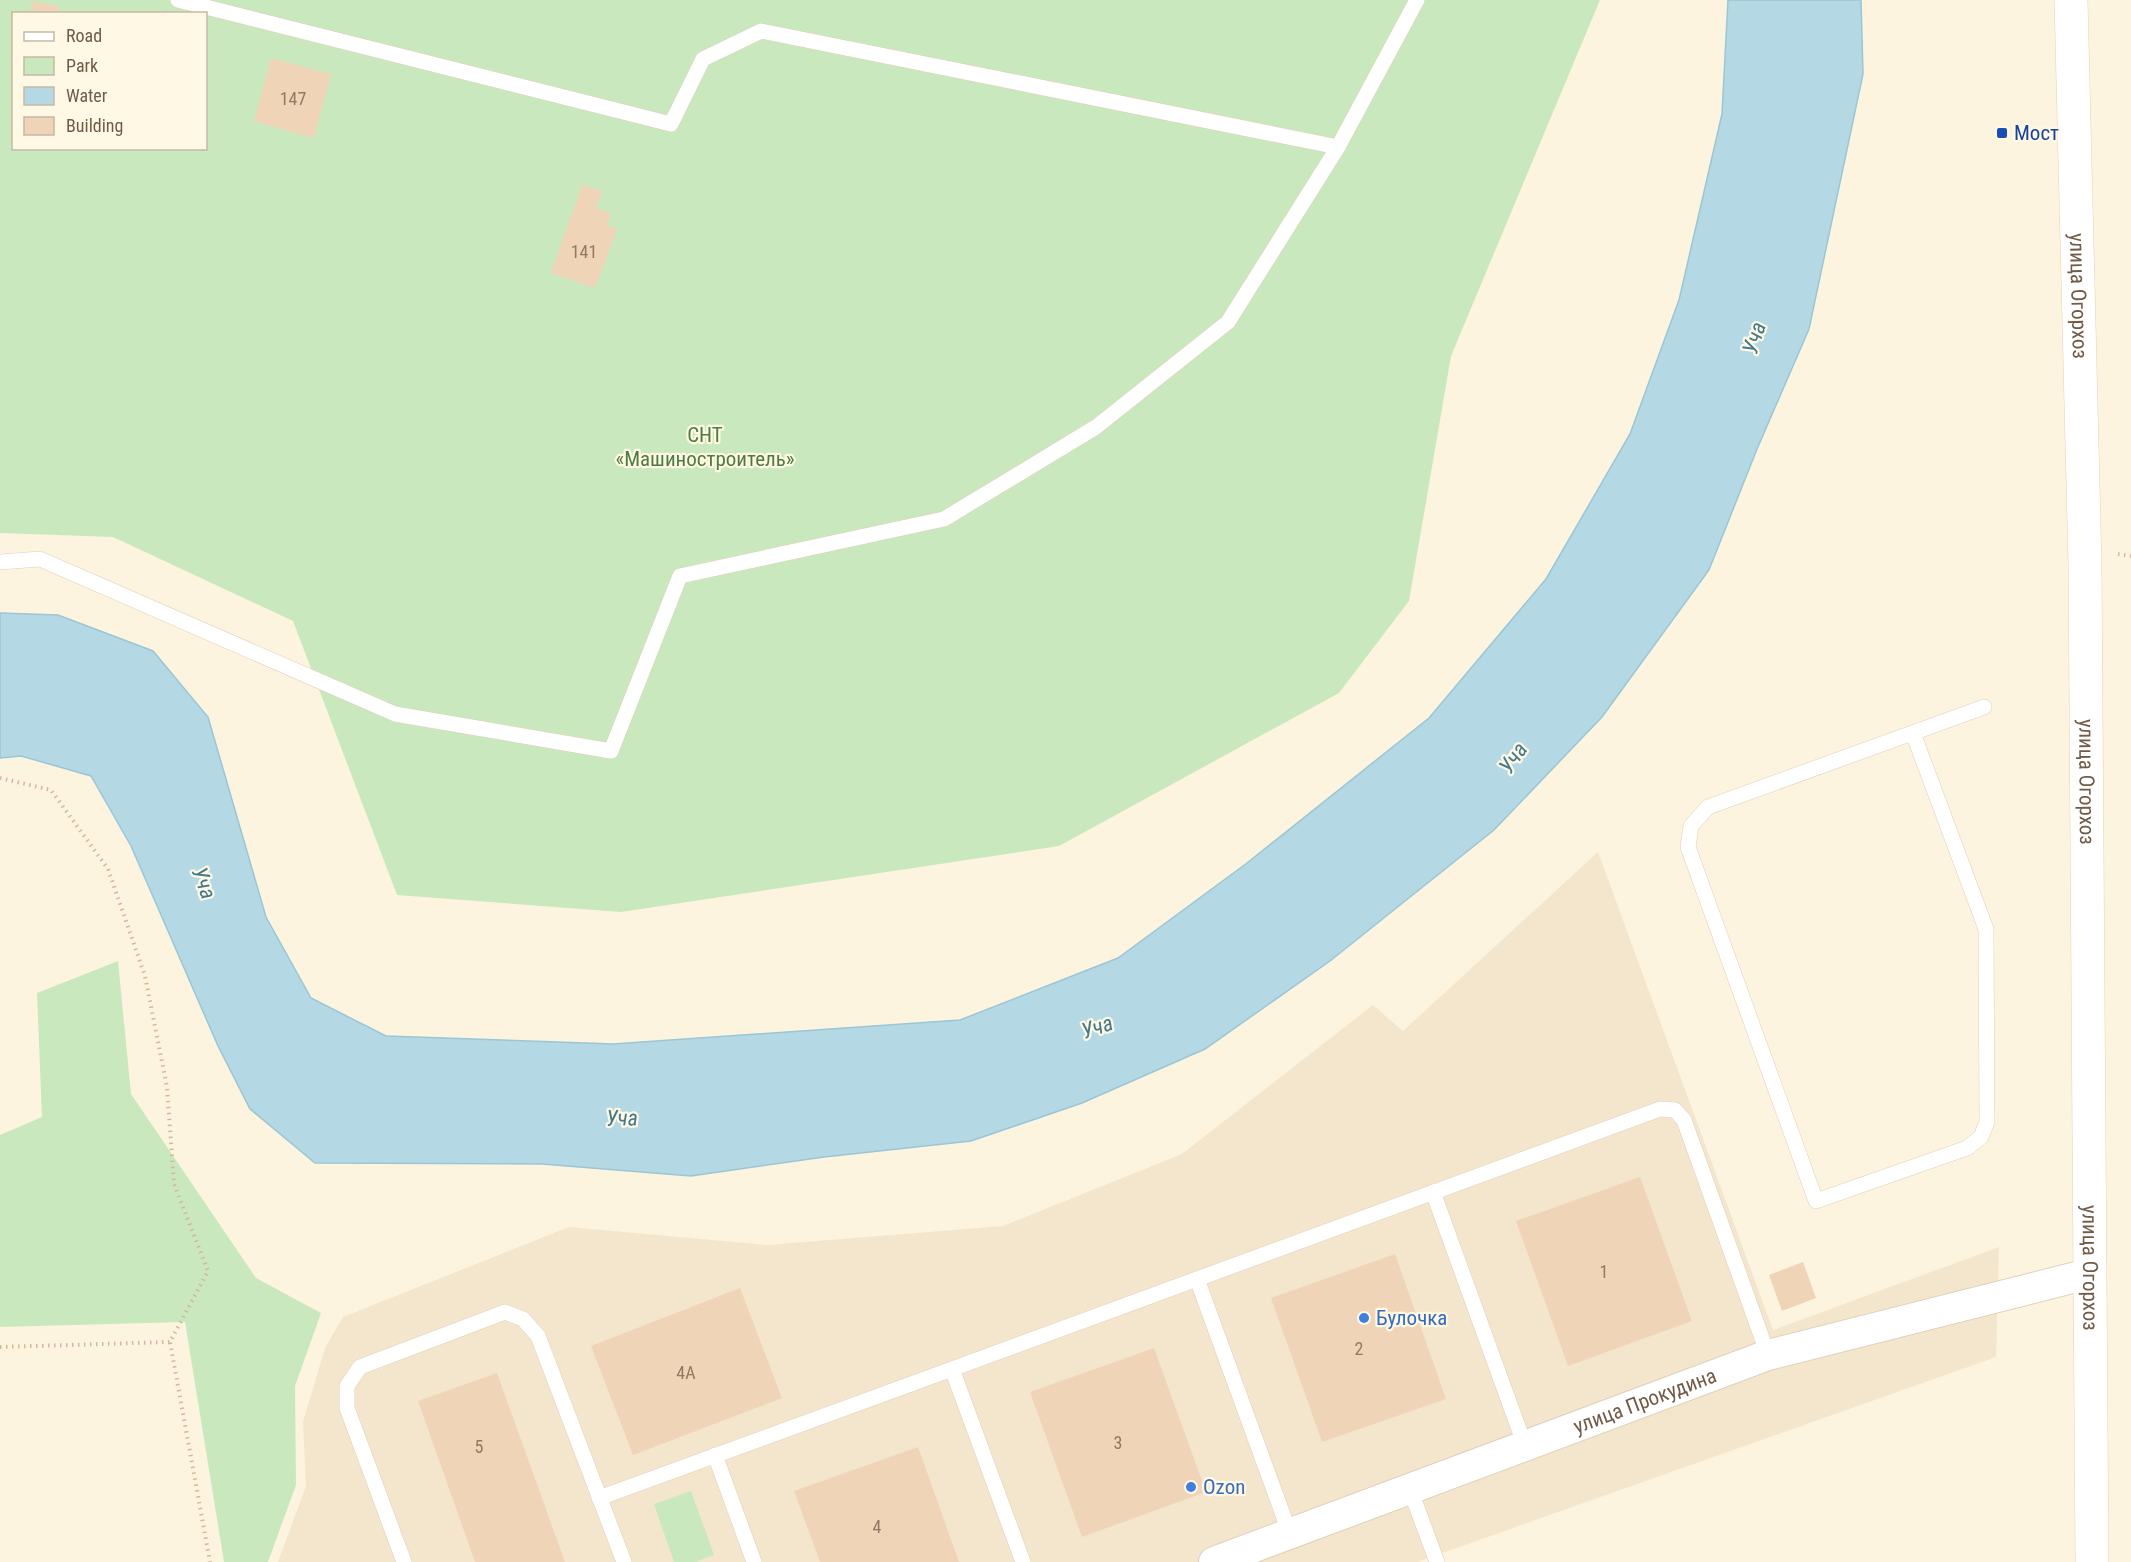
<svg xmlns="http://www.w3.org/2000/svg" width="2131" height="1562" viewBox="0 0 2131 1562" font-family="'Roboto Condensed',sans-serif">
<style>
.residential{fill:#f3e6cd}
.green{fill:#cae8be;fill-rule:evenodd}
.water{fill:#b4d8e4;stroke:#9bc6d6;stroke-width:1.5}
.building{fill:#f0d4b7}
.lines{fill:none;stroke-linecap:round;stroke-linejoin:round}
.lane-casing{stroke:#dfd0bb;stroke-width:16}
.street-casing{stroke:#dfd0bb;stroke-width:32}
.secondary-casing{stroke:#e4d2b9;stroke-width:34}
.path{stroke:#d5b89b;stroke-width:4;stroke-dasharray:1.5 4.5;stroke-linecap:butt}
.lane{stroke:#fff;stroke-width:15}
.street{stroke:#fff;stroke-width:30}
.secondary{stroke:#fff;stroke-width:33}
.transit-dot{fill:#1a4fb4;stroke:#fff8e4;stroke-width:2}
.shop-dot{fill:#3f7fe0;stroke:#fff8e4;stroke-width:2}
.labels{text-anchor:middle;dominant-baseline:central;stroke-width:4.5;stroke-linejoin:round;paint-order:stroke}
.number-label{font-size:18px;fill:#917963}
.transit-label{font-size:21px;fill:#164399;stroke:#fff8e4;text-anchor:start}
.street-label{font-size:21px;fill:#715b47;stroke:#fff8e4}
.park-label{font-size:21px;fill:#4d7c42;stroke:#fff8e4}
.shop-label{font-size:21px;fill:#366cbe;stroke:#fff8e4;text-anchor:start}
.water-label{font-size:22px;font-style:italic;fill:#44788b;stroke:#fff8e4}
</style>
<rect width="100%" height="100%" fill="#fcf4df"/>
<!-- residential -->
<polygon class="residential" points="1598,852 1773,1330 1999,1247 1996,1357 1417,1562 278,1562 306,1486 303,1422 325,1348 343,1317 569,1227 768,1245 1003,1226 1182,1154 1373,1005 1403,1031"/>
<!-- green -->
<g class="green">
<path d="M0 0H1600L1451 356 1409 601 1339 693 1059 846 621 912 397 895 293 621 113 537 0 533ZM14 14H206V148H14Z"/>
<polygon points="118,961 131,1094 256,1278 321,1313 295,1386 296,1485 268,1562 224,1562 185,1322 0,1327 0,1135 42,1117 37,993"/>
<polygon points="691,1491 714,1555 695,1562 674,1562 654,1504"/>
</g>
<!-- water -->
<polygon class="water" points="1728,0 1861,0 1863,74 1809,329 1757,449 1709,570 1602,717 1494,830 1330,961 1205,1049 1082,1103 971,1141 824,1157 691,1176 542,1164 315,1163 250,1109 218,1046 131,846 91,776 21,756 0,758 0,613 58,615 153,651 208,717 266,917 311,998 386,1036 613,1044 960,1020 1118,958 1247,863 1429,718 1546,579 1630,434 1679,300 1722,114"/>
<!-- building -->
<g class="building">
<polygon points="33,1 60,7 58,14 30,14"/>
<polygon points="271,58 331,74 314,138 254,121"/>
<polygon points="582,185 602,191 596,208 611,213 607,225 617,229 595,288 551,273"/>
<polygon points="1640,1177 1692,1321 1568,1366 1516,1221"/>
<polygon points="1395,1254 1446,1399 1322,1442 1271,1298"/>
<polygon points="1803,1262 1816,1298 1782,1311 1769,1275"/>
<polygon points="740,1288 782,1398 633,1455 591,1346"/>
<polygon points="1154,1348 1206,1492 1082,1537 1030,1392"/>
<polygon points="497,1373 565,1562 475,1562 418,1401"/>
<polygon points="918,1447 959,1562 820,1562 794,1491"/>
</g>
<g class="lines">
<defs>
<g id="lane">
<polyline points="178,0 671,124 703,59 761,31 1338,147"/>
<polyline points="0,562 40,559 395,714 611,751 680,576 944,519 1096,427 1228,322 1338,147 1417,0"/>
<polyline points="1913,733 1986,929 1987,1122 1981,1137 1967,1148 1816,1201 1688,847 1691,826 1708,807 1984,707"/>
<polyline points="1433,1192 1525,1446"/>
<polyline points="1197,1279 1290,1534"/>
<polyline points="952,1369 1660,1109 1675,1110 1684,1120 1768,1355"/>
<polyline points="715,1455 754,1562"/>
<polyline points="1410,1489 1437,1562"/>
<polyline points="599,1498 952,1369 1023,1562"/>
<polyline points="404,1562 347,1408 347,1386 360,1367 505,1312 523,1319 538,1336 624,1562"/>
</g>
<g id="street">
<path id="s1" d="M1214 1562 1768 1355 2088 1274"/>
</g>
<g id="secondary">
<path id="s2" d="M2071 0 2085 566 2092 1562"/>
</g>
</defs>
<!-- lane casing -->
<use href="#lane" class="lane-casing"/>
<!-- street casing -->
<use href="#street" class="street-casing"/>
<!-- secondary casing -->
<use href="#secondary" class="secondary-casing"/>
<!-- path -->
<g class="path">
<polyline points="2118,554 2131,556"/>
<polyline points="0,778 51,790 108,869 145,976 167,1087 174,1184 208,1271 170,1342 210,1562"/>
<polyline points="0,1347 170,1342"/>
</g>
<!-- lane -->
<use href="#lane" class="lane"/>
<!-- street -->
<use href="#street" class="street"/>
<!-- secondary -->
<use href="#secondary" class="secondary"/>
</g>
<!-- markers -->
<rect class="transit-dot" x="1996" y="127" width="12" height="12" rx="3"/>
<g class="shop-dot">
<circle cx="1364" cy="1318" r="6"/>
<circle cx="1191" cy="1487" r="6"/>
</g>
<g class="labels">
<!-- number labels -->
<g class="number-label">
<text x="293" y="98">147</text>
<text x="584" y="251">141</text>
<text x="1604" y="1271">1</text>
<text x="1359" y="1348">2</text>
<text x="686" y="1372">4А</text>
<text x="1118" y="1442">3</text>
<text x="479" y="1446">5</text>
<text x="877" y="1526">4</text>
</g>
<!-- transit labels -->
<g class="transit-label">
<text x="2014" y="133">Мост</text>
</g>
<!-- street labels -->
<g class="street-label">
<text stroke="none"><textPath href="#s2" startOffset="296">улица Огорхоз</textPath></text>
<text stroke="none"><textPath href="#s2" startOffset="782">улица Огорхоз</textPath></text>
<text stroke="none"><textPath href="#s2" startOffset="1268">улица Огорхоз</textPath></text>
<text stroke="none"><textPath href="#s1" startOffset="460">улица Прокудина</textPath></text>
</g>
<!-- park labels -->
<g class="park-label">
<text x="705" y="435">СНТ<tspan x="705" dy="24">«Машиностроитель»</tspan></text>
</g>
<!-- shop labels -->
<g class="shop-label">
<text x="1376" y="1318">Булочка</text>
<text x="1203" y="1487">Ozon</text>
</g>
<!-- water labels -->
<g class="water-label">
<text transform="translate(1754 338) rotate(-72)">Уча</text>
<text transform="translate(1513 758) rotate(-55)">Уча</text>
<text transform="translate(204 883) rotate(70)">Уча</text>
<text transform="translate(1097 1027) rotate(-18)">Уча</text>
<text transform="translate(622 1118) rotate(-1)">Уча</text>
</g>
</g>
<!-- legend -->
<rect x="12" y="12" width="195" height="138" fill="#fff8e4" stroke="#c6b9a5" stroke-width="1.5"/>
<rect x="24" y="32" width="30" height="9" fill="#ffffff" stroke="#c6b9a5" stroke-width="1.5"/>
<text x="66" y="42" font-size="18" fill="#715b47">Road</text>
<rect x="24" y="57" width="30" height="18" fill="#cae8be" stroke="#c6b9a5" stroke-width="1.5"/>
<text x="66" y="72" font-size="18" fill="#715b47">Park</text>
<rect x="24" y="87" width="30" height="18" fill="#b4d8e4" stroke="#c6b9a5" stroke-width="1.5"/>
<text x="66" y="102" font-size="18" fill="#715b47">Water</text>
<rect x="24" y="117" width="30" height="18" fill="#f0d4b7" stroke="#c6b9a5" stroke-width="1.5"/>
<text x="66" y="132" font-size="18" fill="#715b47">Building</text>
</svg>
